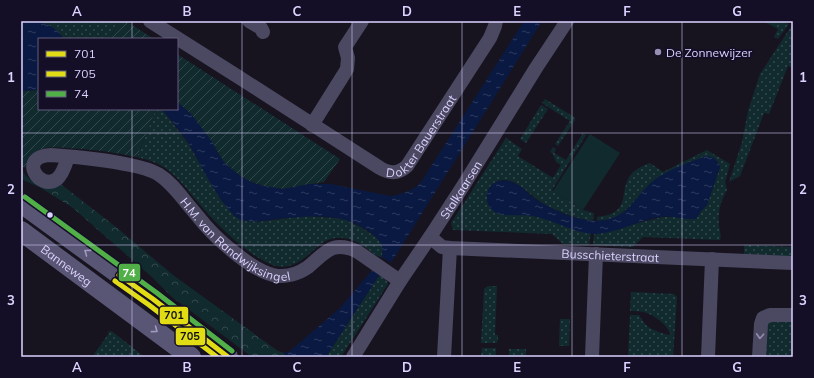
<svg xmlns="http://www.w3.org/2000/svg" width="814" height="378" viewBox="0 0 814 378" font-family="Mulish,sans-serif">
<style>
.grass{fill:url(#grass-dots)}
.forest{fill:url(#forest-crowns)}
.garden{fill:url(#garden-furrows)}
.pitch{fill:#112a2e}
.water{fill:url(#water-ripples)}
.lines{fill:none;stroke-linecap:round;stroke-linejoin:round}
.minor{stroke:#4b4861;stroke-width:14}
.secondary{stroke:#595574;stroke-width:20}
.bus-1-casing{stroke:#140e26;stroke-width:8}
.bus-2-casing{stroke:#140e26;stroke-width:8}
.bus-3-casing{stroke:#140e26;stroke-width:8}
.bus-1{stroke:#e1dc14;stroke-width:5}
.bus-2{stroke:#e1dc14;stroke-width:5}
.bus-3{stroke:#50af46;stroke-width:5}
.oneway{stroke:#a19ac0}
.oneway2{stroke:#948eb0}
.grid{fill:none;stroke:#dcd3ff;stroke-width:1;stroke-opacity:0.55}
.poi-dot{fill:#9790b1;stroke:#140e26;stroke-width:1.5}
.bus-dot{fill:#dcd3ff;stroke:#140e26;stroke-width:1.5}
.labels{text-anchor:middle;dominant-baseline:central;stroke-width:3.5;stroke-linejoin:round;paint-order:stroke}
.poi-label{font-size:12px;fill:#dcd3ff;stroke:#140e26;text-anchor:start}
.street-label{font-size:12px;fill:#dcd3ff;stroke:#140e26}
.line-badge{stroke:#140e26;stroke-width:1.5}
.badge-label{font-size:11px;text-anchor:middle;font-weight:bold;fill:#fff}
.pale-badge-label{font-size:11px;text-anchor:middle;font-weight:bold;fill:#111}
.neatline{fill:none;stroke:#dcd3ff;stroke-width:1.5}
.grid-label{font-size:13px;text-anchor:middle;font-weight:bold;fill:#dcd3ff}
</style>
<defs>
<pattern id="grass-dots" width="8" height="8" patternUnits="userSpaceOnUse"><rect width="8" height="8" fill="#112a2e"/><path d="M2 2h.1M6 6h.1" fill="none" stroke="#33484d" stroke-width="1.8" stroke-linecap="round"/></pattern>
<pattern id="forest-crowns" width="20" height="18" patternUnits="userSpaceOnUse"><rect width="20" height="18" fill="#112a2e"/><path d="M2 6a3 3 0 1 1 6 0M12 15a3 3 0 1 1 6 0" fill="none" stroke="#33484d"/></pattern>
<pattern id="garden-furrows" width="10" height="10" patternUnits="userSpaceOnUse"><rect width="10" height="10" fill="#112a2e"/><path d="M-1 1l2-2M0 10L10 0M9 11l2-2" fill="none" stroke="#33484d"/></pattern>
<pattern id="water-ripples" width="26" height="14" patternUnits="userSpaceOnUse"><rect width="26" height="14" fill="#091942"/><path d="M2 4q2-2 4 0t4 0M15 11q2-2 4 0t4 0" fill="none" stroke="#2c3a5e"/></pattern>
</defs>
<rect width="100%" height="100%" fill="#171420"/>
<!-- grass -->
<g class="grass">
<polygon points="31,21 120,21 108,39 63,39 62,36 44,24"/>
<polygon points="763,21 783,21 789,24 778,39 774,37 778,29"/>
<polygon points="792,25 793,26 793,63 791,67 788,66 769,114 764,113 740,176 729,182 742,142 748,111 760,74"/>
<polygon points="545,99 574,117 575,120 558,146 555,144 570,121 542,103"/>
<polygon points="541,105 548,109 526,143 520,139"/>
<path d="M156 109H161L165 113 188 143 221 200 235 216 256 222 305 216 335 218 346 220 361 227 376 237 382 243 383 246 382 257 377 256C368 250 359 242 349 239 318 231 313 261 288 266 282 267 276 267 270 264 248 255 218 226 203 208 191 195 182 181 168 170 159 163 148 160 137 157Z"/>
<path d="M583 133 586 135 552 190 583 210 594 213 593 221C576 219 559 212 544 204 531 197 518 179 502 180 497 181 492 184 489 188 487 192 486 201 489 206 491 208 496 212 499 213 504 216 522 214 529 215 549 218 571 227 591 233L589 245 563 244 552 234 453 230 451 223 506 138 522 149 518 156 553 178 561 165 556 162 553 154 550 152 553 147 556 149 554 153 566 160Z"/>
<path d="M707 150 730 164 725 182 727 190C720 202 718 212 719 225 719 230 722 235 720 240L643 237 633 247 593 245 594 234 662 217H675L691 219 699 215 701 211 707 205 720 167 692 161 657 178 644 190 632 205 618 216 608 220 597 221V217C635 213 616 190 633 172 638 168 644 165 650 163L663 172Z"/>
<polygon points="744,245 793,247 793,258 744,255"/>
<polygon points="380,274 386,278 388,284 341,357 326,357 365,297"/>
<polygon points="488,286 497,286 495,335 498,335 498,341 497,341 497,343 481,343 484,289"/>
<path d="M631 292 674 294 677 297 673 357H628L630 315H639C642 319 644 323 647 326 652 330 665 335 671 335 667 324 654 315 644 312 640 311 635 311 630 311Z"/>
<polygon points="560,319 570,319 569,346 559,346"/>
<polygon points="793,320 793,357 764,357 768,321"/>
<polygon points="110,331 113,332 142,355 146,357 92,357 109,333 107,332"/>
<polygon points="482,348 496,348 496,355 509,355 509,349 526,349 526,357 481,357"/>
</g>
<!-- forest -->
<path class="forest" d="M21 160H23C22 164 22 169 24 173 30 184 51 187 62 185L116 227 173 275 278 351 284 353 285 357H252L172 297 153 278 73 208 41 188 21 179Z"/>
<!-- garden -->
<g class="garden">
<polygon points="120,21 126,21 154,39 108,39"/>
<polygon points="177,54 340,159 324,182 283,189 264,186 248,181 235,172 224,162 212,143 191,114 177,102"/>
<path d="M39 90V109H156L137 157C114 152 91 149 67 148 58 147 45 146 37 151 30 155 28 162 25 168L21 166V91Z"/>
</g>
<!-- pitch -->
<polygon class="pitch" points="590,134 620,153 583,210 553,191"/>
<!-- water -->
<g class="water">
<path d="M21 21C35 20 57 24 63 39H39V90L21 91Z"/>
<path d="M524 21H542L391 263 382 257C384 244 380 240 370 232 365 229 359 225 354 223 332 213 299 217 276 219 265 221 254 223 242 220 225 216 199 160 189 144 182 133 173 123 165 113L161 109H177V102L191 114 213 143 217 152 224 162 240 176 253 183 264 186 283 189 309 184H331L390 196C402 194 413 191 421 182Z"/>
<path d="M707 156C714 157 718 160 720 167L707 205 701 211 696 219C684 220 673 215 660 217 638 220 619 233 596 234 575 234 554 220 533 216 523 214 505 217 497 213 490 210 487 203 487 196 487 191 490 186 494 183 502 178 512 181 520 186 523 188 526 191 529 194 533 198 538 201 544 204 556 211 572 218 586 220 604 223 621 218 632 204 640 195 647 185 657 178 670 169 692 161 707 156Z"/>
<polygon points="373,269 380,274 365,297 326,357 285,357 284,353 290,351 340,308"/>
</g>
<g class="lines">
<!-- minor -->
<g class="minor">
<path id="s1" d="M150 21 237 76 380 168C390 174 398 174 407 166L490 38 495 26 496 21"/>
<polyline points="249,21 261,28 263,32"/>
<polyline points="312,125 344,74 347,69 348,58 345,47 362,21"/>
<path id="s2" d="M68 157C66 163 63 174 57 179 39 192 17 156 51 155 78 157 104 159 130 165 140 167 149 169 158 174 171 182 180 195 190 207 195 213 200 219 205 225 219 241 252 270 273 275 285 278 298 274 308 267 325 253 333 239 358 252L400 281"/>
<path id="s3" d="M430 237 442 247 450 248 793 263"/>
<path id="s4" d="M353 357 400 281 430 237 463 186 536 68 567 21"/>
<polyline points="444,357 450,248"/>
<polyline points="592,357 596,254"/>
<polyline points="708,357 712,259"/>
<polyline points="759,357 761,324 763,318 770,315 793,315"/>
</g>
<!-- secondary -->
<g class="secondary">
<polyline points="21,203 153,299 228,357"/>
<path id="s5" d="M21 231 191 357"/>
</g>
<defs>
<polyline id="bus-1" points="119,275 153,299 228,357"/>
<polyline id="bus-2" points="115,281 149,305 217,357"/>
<polyline id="bus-3" points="25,197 157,293 232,351"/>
</defs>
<!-- bus-1 casing -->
<use href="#bus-1" class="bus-1-casing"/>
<!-- bus-2 casing -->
<use href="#bus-2" class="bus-2-casing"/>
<!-- bus-3 casing -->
<use href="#bus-3" class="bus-3-casing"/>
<!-- bus-1 -->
<use href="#bus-1" class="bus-1"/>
<!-- bus-2 -->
<use href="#bus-2" class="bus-2"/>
<!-- bus-3 -->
<use href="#bus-3" class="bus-3"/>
</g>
<!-- one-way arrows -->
<defs><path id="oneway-chevron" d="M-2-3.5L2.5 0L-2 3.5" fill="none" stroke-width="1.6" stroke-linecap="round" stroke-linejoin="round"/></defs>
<g class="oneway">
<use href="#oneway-chevron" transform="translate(87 252) rotate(-144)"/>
<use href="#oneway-chevron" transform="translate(155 330) rotate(37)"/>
</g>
<use class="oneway2" href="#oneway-chevron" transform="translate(760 336) rotate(93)"/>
<!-- grid -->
<path class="grid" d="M132 21V39M242 21V357M352 21V357M462 21V357M572 21V357M682 21V357M132 109V357M21 133H793M21 245H793"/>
<!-- markers -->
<circle class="poi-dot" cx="658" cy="52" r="4"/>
<circle class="bus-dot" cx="50" cy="215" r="3.5"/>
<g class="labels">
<!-- poi labels -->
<g class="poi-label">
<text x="666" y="52">De Zonnewijzer</text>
</g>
<!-- street labels -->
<g class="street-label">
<text stroke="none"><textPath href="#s1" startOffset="333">Dokter Bauerstraat</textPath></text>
<text stroke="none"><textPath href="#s4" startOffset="199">Stalkaarsen</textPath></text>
<text stroke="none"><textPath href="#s2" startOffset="294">H.M. van Randwijksingel</textPath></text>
<text stroke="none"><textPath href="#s3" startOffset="184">Busschieterstraat</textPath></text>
<text stroke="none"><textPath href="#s5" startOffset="57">Banneweg</textPath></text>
</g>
</g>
<g class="line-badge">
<rect x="118" y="263" width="23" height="19" rx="4" fill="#50af46"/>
<rect x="159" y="306" width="30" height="19" rx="4" fill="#e1dc14"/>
<rect x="175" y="327" width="31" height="19" rx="4" fill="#e1dc14"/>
</g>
<g class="badge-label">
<text x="129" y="277">74</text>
</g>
<g class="pale-badge-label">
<text x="174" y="319">701</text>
<text x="190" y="340">705</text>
</g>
<!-- border -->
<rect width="814" height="378" fill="none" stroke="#140e26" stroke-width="44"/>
<!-- legend -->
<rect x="38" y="38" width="140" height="72" fill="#140e26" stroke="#645d7d"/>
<rect x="46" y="51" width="20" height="6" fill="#e1dc14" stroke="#645d7d"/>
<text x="74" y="58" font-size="12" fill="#dcd3ff">701</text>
<rect x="46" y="71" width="20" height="6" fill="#e1dc14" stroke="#645d7d"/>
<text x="74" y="78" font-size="12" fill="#dcd3ff">705</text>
<rect x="46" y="91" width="20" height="6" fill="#50af46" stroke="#645d7d"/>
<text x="74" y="98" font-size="12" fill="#dcd3ff">74</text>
<rect x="22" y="22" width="770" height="334" class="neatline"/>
<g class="grid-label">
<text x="77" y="16">A</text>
<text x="187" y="16">B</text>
<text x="297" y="16">C</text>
<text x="407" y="16">D</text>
<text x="517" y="16">E</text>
<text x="627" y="16">F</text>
<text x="737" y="16">G</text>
<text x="11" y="82">1</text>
<text x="803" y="82">1</text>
<text x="11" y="194">2</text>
<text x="803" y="194">2</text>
<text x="11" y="305">3</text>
<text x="803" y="305">3</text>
<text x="77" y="372">A</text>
<text x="187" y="372">B</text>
<text x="297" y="372">C</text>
<text x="407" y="372">D</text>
<text x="517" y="372">E</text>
<text x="627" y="372">F</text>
<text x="737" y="372">G</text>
</g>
</svg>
